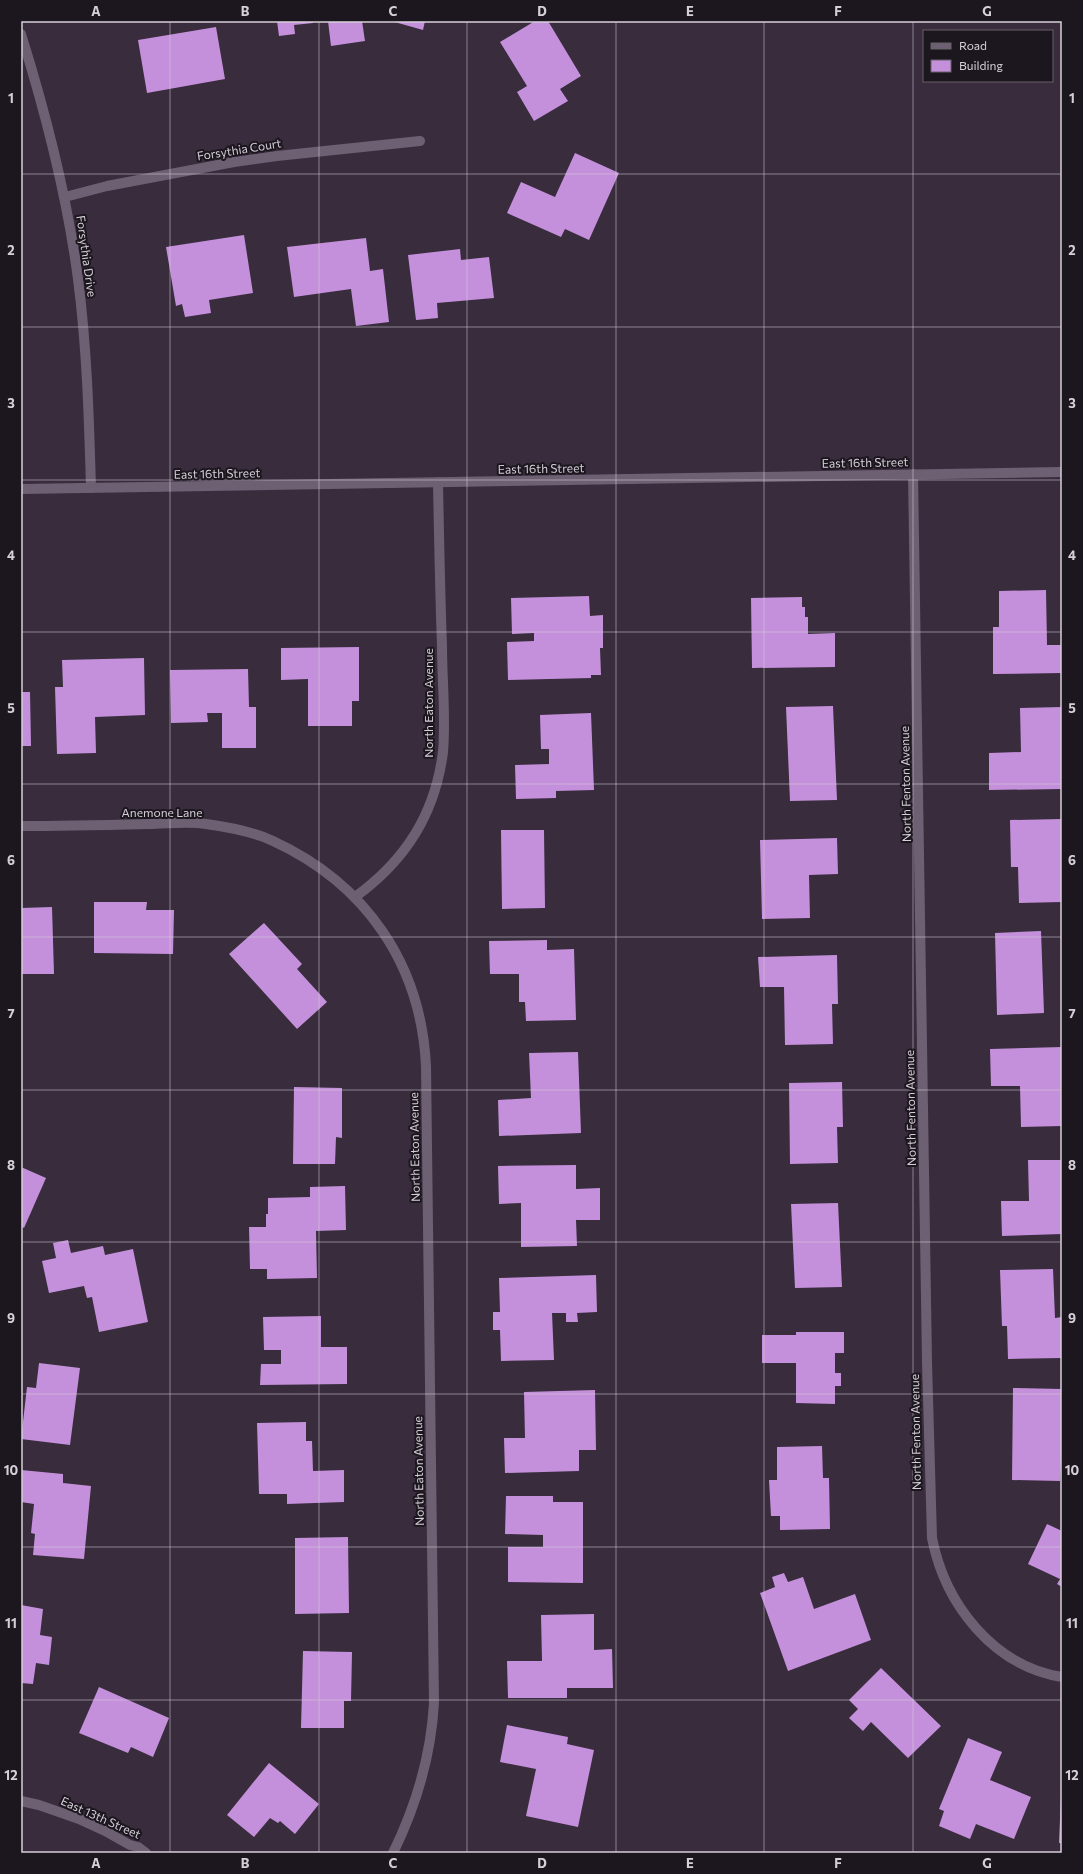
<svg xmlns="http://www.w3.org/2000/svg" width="1083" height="1874" viewBox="0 0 1083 1874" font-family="Commissioner,sans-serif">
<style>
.building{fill:#c590db}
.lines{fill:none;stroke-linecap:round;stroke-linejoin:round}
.minor{stroke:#6d6073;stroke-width:10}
.tertiary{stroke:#6d6073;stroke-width:10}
.grid{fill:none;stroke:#d6ced9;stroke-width:1;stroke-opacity:0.55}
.labels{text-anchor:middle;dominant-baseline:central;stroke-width:4;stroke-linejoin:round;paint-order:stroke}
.street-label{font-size:12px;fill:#d6ced9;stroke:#1c171e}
.neatline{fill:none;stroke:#d6ced9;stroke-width:1.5}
.grid-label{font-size:13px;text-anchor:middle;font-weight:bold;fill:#d6ced9}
</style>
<rect width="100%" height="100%" fill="#382c3d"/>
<!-- building -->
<g class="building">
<polygon points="277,21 313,21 313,23 294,25 295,34 279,36"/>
<polygon points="328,21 362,21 365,41 331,46"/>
<polygon points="391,21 425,21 423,30"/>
<polygon points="535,21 548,21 581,76 560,89 568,101 534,121 517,92 527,86 500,42"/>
<polygon points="216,27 225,79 147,93 138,40"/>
<polygon points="575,153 619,173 589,240 565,229 561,237 507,213 521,182 555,197"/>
<polygon points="244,235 253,293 209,300 211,313 185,317 182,304 176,306 166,247"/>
<polygon points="366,238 370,271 383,269 389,322 356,326 351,289 294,297 287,247"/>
<polygon points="460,249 461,260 489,257 494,298 437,303 438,318 416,320 408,255"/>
<polygon points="1046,590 1047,645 1062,645 1062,673 993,674 993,627 999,627 999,591"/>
<polygon points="589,596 590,616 603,615 603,648 600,648 601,675 591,675 591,678 508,680 507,642 534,641 534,633 512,634 511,598"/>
<polygon points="802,597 802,607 805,607 805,617 808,617 808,634 835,633 835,667 752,668 751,598"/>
<polygon points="359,647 359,701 352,701 352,726 308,726 308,679 281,680 281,648"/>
<polygon points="144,658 145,715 95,717 96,753 57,754 55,687 63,687 62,660"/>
<polygon points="248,669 249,707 256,707 256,748 222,748 222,713 207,713 208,722 171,723 170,670"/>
<polygon points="21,692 30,692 31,746 21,746"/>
<polygon points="833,706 837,800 790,801 786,707"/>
<polygon points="1062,707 1062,789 989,790 989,753 1021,752 1020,708"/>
<polygon points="591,713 594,790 556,791 556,798 516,799 515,765 549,764 549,749 541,749 540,715"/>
<polygon points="1062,819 1062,902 1019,903 1018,867 1011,867 1010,820"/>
<polygon points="501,830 544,830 545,908 502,909"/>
<polygon points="837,838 838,874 809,875 810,918 762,919 760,840"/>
<polygon points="94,902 147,902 146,910 174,910 173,954 94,953"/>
<polygon points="52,907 54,974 21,974 21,908"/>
<polygon points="264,923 302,964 297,969 327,1002 297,1029 229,954"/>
<polygon points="1041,931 1044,1013 997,1015 995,933"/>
<polygon points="547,940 547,950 574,949 576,1020 526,1021 525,1002 519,1002 519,974 490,974 489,941"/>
<polygon points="837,955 838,1004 832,1004 833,1044 785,1045 784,987 760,987 758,957"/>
<polygon points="1062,1047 1062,1126 1021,1127 1020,1086 991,1086 990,1049"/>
<polygon points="578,1052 581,1133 499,1136 498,1100 531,1098 529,1053"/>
<polygon points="842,1082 843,1127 837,1127 838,1163 790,1164 789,1083"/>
<polygon points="294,1087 342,1088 342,1138 336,1137 335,1164 293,1164"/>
<polygon points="1028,1160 1062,1160 1062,1234 1002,1236 1001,1201 1029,1201"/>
<polygon points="576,1165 576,1189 600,1188 600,1220 576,1220 577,1246 521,1247 521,1203 499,1204 498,1166"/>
<polygon points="21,1167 46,1178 24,1228 21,1226"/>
<polygon points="345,1186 346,1230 316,1231 317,1278 267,1279 267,1269 250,1269 249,1227 266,1227 266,1214 268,1214 268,1198 310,1197 310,1187"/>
<polygon points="838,1203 842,1287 795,1288 791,1204"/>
<polygon points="68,1240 71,1253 103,1246 105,1255 133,1249 148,1322 99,1332 92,1297 87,1298 84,1286 49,1293 42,1261 56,1258 53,1243"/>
<polygon points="1053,1269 1055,1318 1062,1317 1062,1358 1008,1359 1007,1326 1002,1326 1000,1270"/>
<polygon points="596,1275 597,1312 577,1313 578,1322 566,1322 566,1313 552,1313 554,1360 501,1361 500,1330 493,1330 493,1312 500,1312 499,1278"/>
<polygon points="321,1316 321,1347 347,1347 347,1384 260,1385 261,1364 281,1364 281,1350 264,1350 263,1317"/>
<polygon points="796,1332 844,1332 844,1353 835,1353 835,1373 841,1373 841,1386 835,1386 835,1404 796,1403 796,1363 762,1363 762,1335 796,1335"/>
<polygon points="39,1363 80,1368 70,1445 21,1439 27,1387 36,1388"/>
<polygon points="1013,1388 1062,1389 1062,1460 1061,1460 1060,1481 1012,1480"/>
<polygon points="595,1390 596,1450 579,1450 579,1471 505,1473 504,1438 525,1438 524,1392"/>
<polygon points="306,1422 306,1441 312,1441 313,1471 344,1470 344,1502 287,1504 287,1494 259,1494 257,1423"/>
<polygon points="822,1446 823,1478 829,1478 830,1529 780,1530 780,1516 771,1516 769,1480 777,1480 777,1447"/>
<polygon points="21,1470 63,1474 63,1483 91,1486 84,1559 33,1555 35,1534 31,1533 34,1504 21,1502"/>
<polygon points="506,1496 553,1496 553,1502 583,1502 583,1583 508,1582 508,1547 543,1547 543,1535 505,1534"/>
<polygon points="1047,1524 1062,1531 1062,1587 1057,1584 1060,1579 1028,1564"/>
<polygon points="348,1537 349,1613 295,1614 295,1538"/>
<polygon points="784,1573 788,1582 803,1577 814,1609 855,1594 871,1640 788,1671 760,1593 775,1587 772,1577"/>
<polygon points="21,1605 43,1609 40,1635 52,1637 49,1665 36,1663 33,1684 21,1683"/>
<polygon points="594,1614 594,1650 612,1649 613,1688 567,1688 567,1698 508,1698 507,1661 542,1661 541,1615"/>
<polygon points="303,1651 352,1652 351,1701 344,1701 344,1728 301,1728"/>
<polygon points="881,1668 941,1726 908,1758 871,1722 863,1731 849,1718 858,1709 849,1700"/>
<polygon points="99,1687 169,1718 153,1757 131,1747 128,1753 79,1733"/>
<polygon points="507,1725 568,1737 567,1744 594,1750 578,1827 526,1816 536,1769 500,1762"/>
<polygon points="968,1738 1002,1752 990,1780 1031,1797 1014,1839 976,1824 970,1839 939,1826 944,1811 939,1809"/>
<polygon points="269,1763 319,1804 295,1834 280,1821 278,1823 270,1818 254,1837 227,1815"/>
<polygon points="1061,1796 1062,1796 1062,1843 1059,1843"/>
</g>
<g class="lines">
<!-- minor -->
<g class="minor">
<path d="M21 34C46 114 67 195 78 279 87 348 89 418 91 488"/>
<polyline points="65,197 107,186 234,162 277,156 420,141"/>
<path d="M913 474 927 1362 932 1538C945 1604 993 1666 1062 1677"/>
<path d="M21 826C63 826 106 825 148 824 167 824 187 821 206 824 228 827 252 831 273 841 366 884 421 964 426 1066L434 1703C431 1756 416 1806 393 1853"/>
<path d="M355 897C406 860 435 814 443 752 446 717 442 680 442 646 440 591 439 537 438 482"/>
<polyline points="21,1801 39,1805 79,1819 105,1831 130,1845 138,1847 146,1853"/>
</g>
<!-- tertiary -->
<polyline class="tertiary" points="21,489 1062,472"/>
</g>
<!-- grid -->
<path class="grid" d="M170 21V1853M319 21V1853M467 21V1853M616 21V1853M764 21V1853M913 21V1853M21 174H1062M21 327H1062M21 480H1062M21 632H1062M21 784H1062M21 937H1062M21 1090H1062M21 1242H1062M21 1394H1062M21 1547H1062M21 1700H1062"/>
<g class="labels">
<!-- street labels -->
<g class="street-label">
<text transform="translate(239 149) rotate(-9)">Forsythia Court</text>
<text transform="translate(87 256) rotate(82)">Forsythia Drive</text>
<text transform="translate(865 462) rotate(-1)">East 16th Street</text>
<text transform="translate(541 468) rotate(-1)">East 16th Street</text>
<text transform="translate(217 473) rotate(-1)">East 16th Street</text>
<text transform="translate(428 703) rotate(-90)">North Eaton Avenue</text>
<text transform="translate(905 784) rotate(-91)">North Fenton Avenue</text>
<text x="162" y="812">Anemone Lane</text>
<text transform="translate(910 1108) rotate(-91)">North Fenton Avenue</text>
<text transform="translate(414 1147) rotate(-91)">North Eaton Avenue</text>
<text transform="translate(915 1432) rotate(-91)">North Fenton Avenue</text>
<text transform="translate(418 1471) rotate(-91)">North Eaton Avenue</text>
<text transform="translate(101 1817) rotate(24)">East 13th Street</text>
</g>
</g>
<!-- border -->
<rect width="1083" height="1874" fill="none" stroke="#1c171e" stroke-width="44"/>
<!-- legend -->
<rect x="923" y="30" width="130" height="52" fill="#1c171e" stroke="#666069"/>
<rect x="931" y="43" width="20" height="6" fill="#6d6073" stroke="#666069"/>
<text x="959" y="50" font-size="12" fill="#d6ced9">Road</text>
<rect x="931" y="60" width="20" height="12" fill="#c590db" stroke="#666069"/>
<text x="959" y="70" font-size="12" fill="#d6ced9">Building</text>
<rect x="22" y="22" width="1039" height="1830" class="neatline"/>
<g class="grid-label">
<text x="96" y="16">A</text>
<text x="245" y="16">B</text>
<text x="393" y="16">C</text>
<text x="542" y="16">D</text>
<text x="690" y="16">E</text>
<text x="838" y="16">F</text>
<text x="987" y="16">G</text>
<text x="11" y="103">1</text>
<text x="1072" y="103">1</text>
<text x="11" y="255">2</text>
<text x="1072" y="255">2</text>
<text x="11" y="408">3</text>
<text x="1072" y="408">3</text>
<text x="11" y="560">4</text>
<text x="1072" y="560">4</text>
<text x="11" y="713">5</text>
<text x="1072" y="713">5</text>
<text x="11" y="865">6</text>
<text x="1072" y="865">6</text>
<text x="11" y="1018">7</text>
<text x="1072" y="1018">7</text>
<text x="11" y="1170">8</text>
<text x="1072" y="1170">8</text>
<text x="11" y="1323">9</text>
<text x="1072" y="1323">9</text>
<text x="11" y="1475">10</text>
<text x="1072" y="1475">10</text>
<text x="11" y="1628">11</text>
<text x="1072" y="1628">11</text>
<text x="11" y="1780">12</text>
<text x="1072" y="1780">12</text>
<text x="96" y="1868">A</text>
<text x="245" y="1868">B</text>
<text x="393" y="1868">C</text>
<text x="542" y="1868">D</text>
<text x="690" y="1868">E</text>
<text x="838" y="1868">F</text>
<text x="987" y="1868">G</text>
</g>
</svg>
